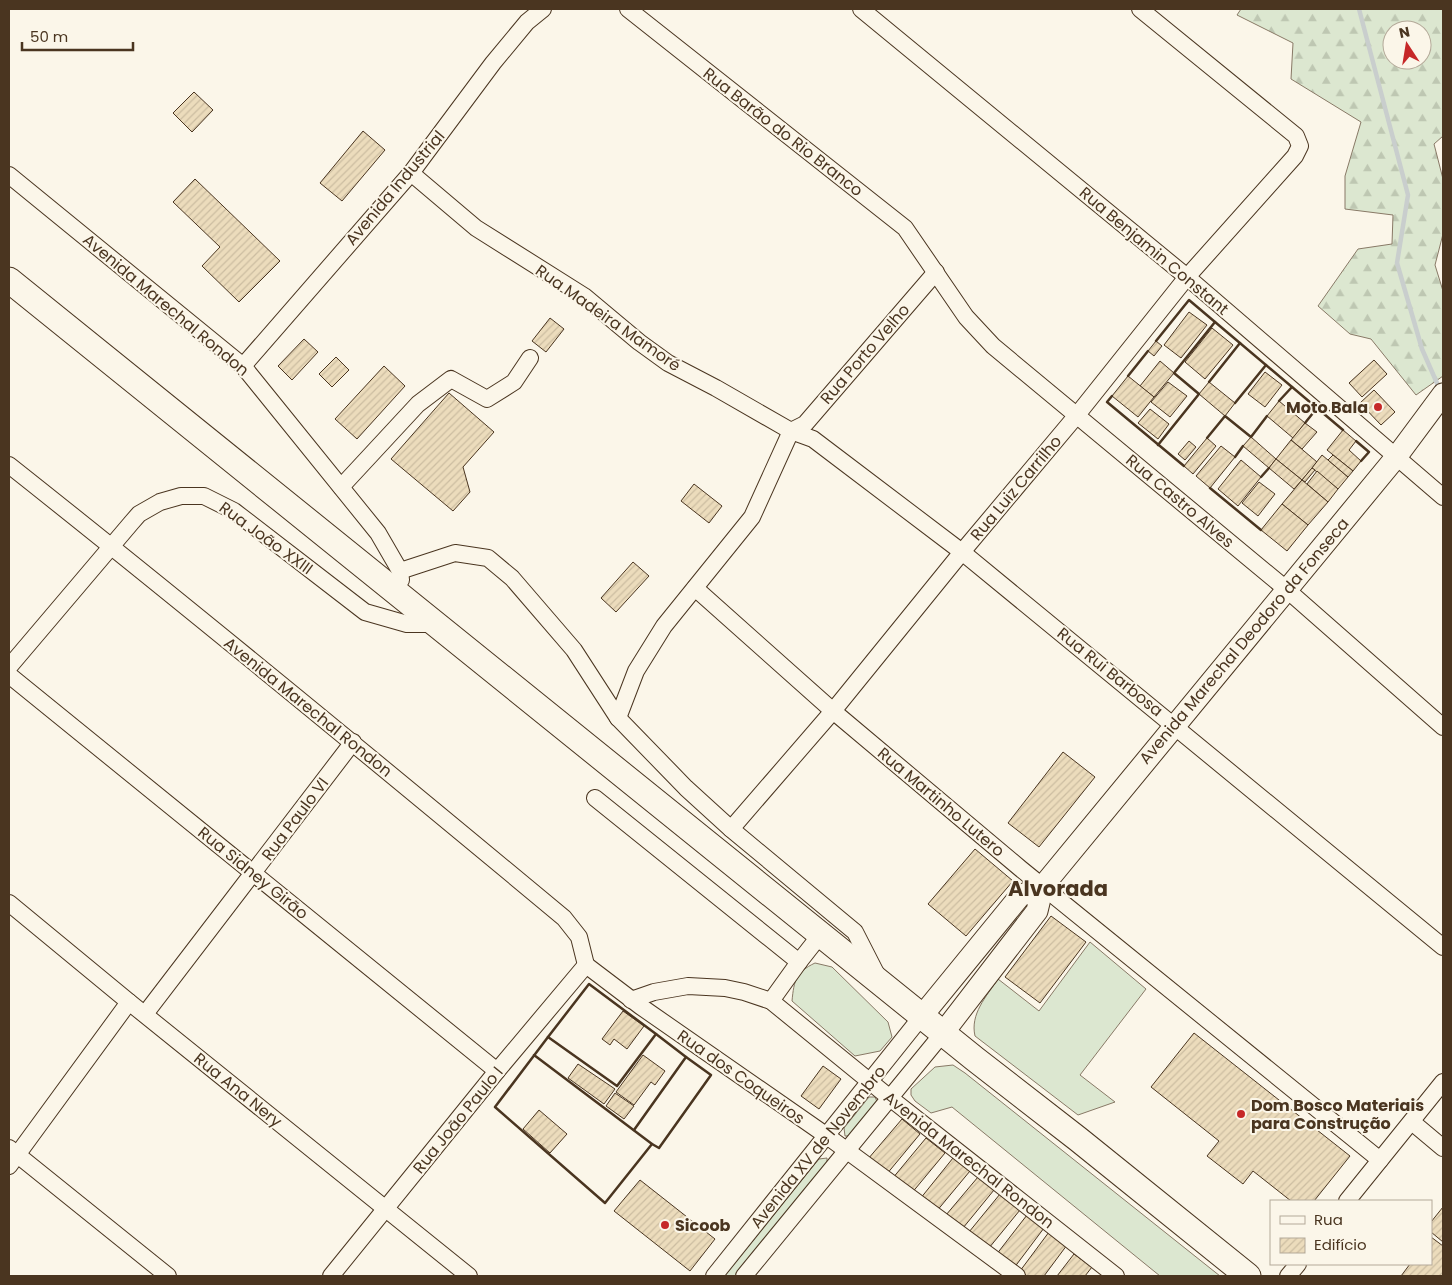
<svg xmlns="http://www.w3.org/2000/svg" width="1452" height="1285" viewBox="0 0 1452 1285" font-family="Poppins,sans-serif">
<style>
.grass{fill:#dce7d0;stroke:#887966}
.forest{fill:url(#forest-firs);stroke:#887966;fill-rule:evenodd}
.lines{fill:none;stroke-linecap:round;stroke-linejoin:round}
.stream{stroke:#c9cecd;stroke-width:4.5}
.building{fill:url(#building-hatch);stroke:#4a3520}
.minor-casing{stroke:#4a3520;stroke-width:18}
.major-casing{stroke:#4a3520;stroke-width:23}
.highway-casing{stroke:#4a3520;stroke-width:27}
.minor{stroke:#fbf6e9;stroke-width:16}
.major{stroke:#fbf6e9;stroke-width:21}
.highway{stroke:#fbf6e9;stroke-width:25}
.wall{stroke:#4a3520;stroke-width:2.5}
.poi-dot{fill:#c62828;stroke:#fbf6e9;stroke-width:2}
.labels{text-anchor:middle;dominant-baseline:central;stroke-width:4;stroke-linejoin:round;paint-order:stroke}
.street-label{font-size:16px;fill:#4a3520;stroke:#fbf6e9}
.poi-label{font-size:16px;font-weight:bold;fill:#4a3520;stroke:#fbf6e9;text-anchor:start}
.district-label{font-size:21px;font-weight:bold;fill:#4a3520;stroke:#fbf6e9}
</style>
<defs>
<pattern id="forest-firs" width="22" height="20" patternUnits="userSpaceOnUse" patternTransform="scale(1.25)"><rect width="22" height="20" fill="#dce7d0"/><path d="M5 1l3.5 6h-7zM16 11l3.5 6h-7z" fill="#bec7b2"/></pattern>
<pattern id="building-hatch" width="6" height="6" patternUnits="userSpaceOnUse" patternTransform="scale(1.25)"><rect width="6" height="6" fill="#ecdcbc"/><path d="M-1 1l2-2M0 6l6-6M5 7l2-2" fill="none" stroke="#ccbda1"/></pattern>
</defs>
<rect width="100%" height="100%" fill="#fbf6e9"/>
<!-- grass -->
<g class="grass">
<path d="M1090 942 1146 989 1080 1075 1115 1102 1078 1115 975 1036C970 1014 986 997 998 979L1039 1011Z"/>
<path d="M815 963 832 967 888 1022 892 1037 880 1051 855 1056 792 1001C794 980 796 972 815 963Z"/>
<polygon points="953,1065 965,1073 1220,1276 1160,1276 952,1107 931,1113 915,1101 911,1095 911,1089 935,1067"/>
<polygon points="869,1097 875,1097 878,1104 852,1136 845,1136 844,1128"/>
<polygon points="827,1158 827,1164 736,1276 724,1276 819,1159"/>
</g>
<!-- forest -->
<path class="forest" d="M1241 9H1443V136L1434 144 1443 179V234L1435 265 1443 291V376L1416 395 1371 339 1350 334 1318 306 1358 249 1392 244 1393 215 1345 209V176L1361 122 1291 79 1293 43 1237 15ZM1392 30H1422V60H1392Z"/>
<g class="lines">
<!-- stream -->
<polyline class="stream" points="1359,9 1408,195 1397,263 1422,349 1440,390"/>
</g>
<!-- building -->
<g class="building">
<polygon points="194,92 213,110 192,132 173,113"/>
<polygon points="363,131 385,150 342,201 320,183"/>
<polygon points="195,179 280,261 239,302 202,266 220,247 173,202"/>
<polygon points="1189,312 1207,325 1181,358 1164,345"/>
<polygon points="550,318 564,329 546,352 532,341"/>
<polygon points="1212,328 1233,345 1205,379 1185,362"/>
<polygon points="304,339 318,352 292,380 278,366"/>
<polygon points="1156,341 1162,346 1154,356 1148,351"/>
<polygon points="336,357 349,370 332,387 319,374"/>
<polygon points="1374,360 1387,374 1362,397 1349,383"/>
<polygon points="1160,361 1174,373 1154,397 1140,386"/>
<polygon points="384,366 405,386 357,439 335,419"/>
<polygon points="1265,372 1282,385 1265,407 1248,394"/>
<polygon points="1128,376 1154,397 1138,417 1112,396"/>
<polygon points="1168,382 1187,396 1170,417 1151,402"/>
<polygon points="1209,382 1235,403 1225,416 1199,394"/>
<polygon points="1374,390 1395,412 1381,425 1360,403"/>
<polygon points="449,393 494,432 463,467 470,492 453,511 391,459"/>
<polygon points="1279,401 1305,423 1293,438 1267,416"/>
<polygon points="1150,409 1169,424 1158,439 1138,423"/>
<polygon points="1305,423 1317,432 1302,449 1291,440"/>
<polygon points="1343,430 1356,441 1349,450 1361,461 1353,471 1327,450"/>
<polygon points="1251,437 1276,459 1269,468 1243,446"/>
<polygon points="1207,438 1216,446 1193,474 1184,466"/>
<polygon points="1291,440 1317,462 1302,480 1276,459"/>
<polygon points="1189,441 1196,447 1185,460 1178,454"/>
<polygon points="1221,446 1235,457 1210,488 1196,476"/>
<polygon points="1322,455 1348,477 1338,489 1312,468"/>
<polygon points="1333,455 1353,471 1348,477 1328,460"/>
<polygon points="1276,459 1302,480 1294,489 1269,468"/>
<polygon points="1241,460 1261,477 1238,506 1218,489"/>
<polygon points="1312,468 1315,470 1305,482 1302,480"/>
<polygon points="1317,471 1338,489 1328,502 1307,484"/>
<polygon points="1302,480 1328,502 1308,525 1282,504"/>
<polygon points="1259,482 1275,494 1258,516 1242,503"/>
<polygon points="694,484 722,506 709,523 681,501"/>
<polygon points="1282,504 1308,525 1287,551 1261,530"/>
<polygon points="633,562 649,576 616,612 601,598"/>
<polygon points="1063,752 1095,777 1039,847 1008,823"/>
<polygon points="975,849 1013,881 966,936 928,904"/>
<polygon points="1051,916 1086,942 1040,1003 1005,977"/>
<polygon points="623,1011 644,1026 627,1049 614,1039 610,1045 602,1039"/>
<polygon points="1194,1033 1350,1156 1314,1201 1291,1201 1253,1171 1243,1184 1207,1156 1219,1141 1151,1087"/>
<polygon points="643,1055 665,1071 655,1085 651,1082 634,1105 616,1092"/>
<polygon points="578,1064 615,1089 604,1104 568,1078"/>
<polygon points="823,1066 841,1079 819,1109 801,1096"/>
<polygon points="615,1093 634,1106 624,1119 606,1106"/>
<polygon points="539,1110 567,1134 550,1153 523,1129"/>
<polygon points="902,1119 920,1134 886,1175 868,1159"/>
<polygon points="926,1138 945,1153 911,1194 892,1179"/>
<polygon points="953,1158 970,1171 936,1212 920,1199"/>
<polygon points="978,1177 994,1190 963,1228 946,1215"/>
<polygon points="640,1180 715,1239 690,1271 614,1211"/>
<polygon points="1000,1194 1020,1210 989,1248 969,1232"/>
<polygon points="1443,1207 1443,1242 1431,1232 1431,1222"/>
<polygon points="1027,1215 1044,1228 1014,1268 996,1255"/>
<polygon points="1049,1232 1067,1245 1044,1276 1027,1276 1020,1271"/>
<polygon points="1431,1237 1443,1246 1443,1276 1401,1276 1410,1264 1431,1264"/>
<polygon points="1074,1254 1092,1267 1085,1276 1057,1276"/>
</g>
<g class="lines">
<defs>
<g id="minor">
<polyline points="628,9 905,228 966,317 993,346 1286,589 1443,727"/>
<polyline points="861,9 1187,277 1443,497"/>
<polyline points="411,173 476,228 584,296 639,342 668,363 716,388 791,431 813,439 962,552 1443,947"/>
<polyline points="9,175 243,366 378,533 400,571 401,580"/>
<polyline points="243,366 411,173 493,63 527,22 543,9"/>
<polyline points="791,431 805,424 936,272"/>
<path d="M9 465C196 613 380 765 564 918L579 937 586 965"/>
<polyline points="341,487 418,404 451,379 487,399 514,382 530,358"/>
<polyline points="400,571 455,553 488,558 512,578 574,650 618,718 686,788 731,829 855,932 877,975"/>
<polyline points="695,588 833,711 1021,869 1380,1160"/>
<polyline points="9,667 132,522 139,514 160,502 181,496 204,496 234,511 365,612 407,624 436,624"/>
<polyline points="9,675 497,1071"/>
<polyline points="618,718 636,671 664,626 752,517 791,431"/>
<polyline points="595,798 799,962"/>
<polyline points="731,829 833,711 962,552 1077,415 1187,277 1295,156 1300,146 1296,136 1140,9"/>
<polyline points="9,903 129,1002 469,1276"/>
<polyline points="586,965 640,1006 827,1136 1017,1276"/>
<polyline points="631,1000 654,992 688,986 725,988 744,992 771,1001 890,1098 1116,1276"/>
<polyline points="771,1001 799,962 821,934"/>
<polyline points="145,1014 353,742"/>
<polyline points="1412,1122 1443,1148"/>
<polyline points="9,1148 168,1276"/>
<polyline points="9,1166 129,1002"/>
<polyline points="1347,1201 1443,1082"/>
<polyline points="331,1276 497,1071 586,965"/>
<polyline points="714,1276 922,1016"/>
<polyline points="744,1276 943,1033"/>
<polyline points="1288,1276 1298,1264"/>
</g>
<g id="major">
<polyline points="922,1016 1020,896 1043,886 1397,456 1443,394"/>
<polyline points="943,1033 1037,911 1043,886"/>
</g>
<polyline id="highway" points="9,280 975,1059 1078,1139 1248,1276"/>
</defs>
<!-- minor casing -->
<use href="#minor" class="minor-casing"/>
<!-- major casing -->
<use href="#major" class="major-casing"/>
<!-- highway casing -->
<use href="#highway" class="highway-casing"/>
<!-- minor -->
<use href="#minor" class="minor"/>
<!-- major -->
<use href="#major" class="major"/>
<!-- highway -->
<use href="#highway" class="highway"/>
<!-- wall -->
<g class="wall">
<polyline points="1156,341 1189,300 1343,430"/>
<polyline points="1128,376 1148,351"/>
<polyline points="1209,382 1240,343"/>
<polyline points="1112,396 1107,402 1184,466"/>
<polyline points="1279,401 1292,387"/>
<polyline points="1235,403 1266,365"/>
<polyline points="1305,423 1317,408"/>
<polyline points="1207,438 1225,416 1251,437 1267,416"/>
<polyline points="1356,441 1369,452 1361,461"/>
<polyline points="1158,445 1199,394 1174,373 1215,322"/>
<polyline points="1235,457 1243,446"/>
<polyline points="1261,477 1269,468"/>
<polyline points="1210,488 1261,530"/>
<polygon points="589,984 656,1034 617,1086 548,1037"/>
<polyline points="534,1055 652,1144 605,1203 495,1107 548,1037"/>
<polyline points="634,1130 686,1057 656,1034"/>
<polyline points="652,1144 659,1148 711,1075 686,1057"/>
</g>
</g>
<!-- markers -->
<g class="poi-dot">
<circle cx="1378" cy="407" r="5"/>
<circle cx="1241" cy="1114" r="5"/>
<circle cx="665" cy="1225" r="5"/>
</g>
<g class="labels">
<!-- street labels -->
<g class="street-label">
<text transform="translate(783 132) rotate(38)">Rua Barão do Rio Branco</text>
<text transform="translate(395 188) rotate(-50)">Avenida Industrial</text>
<text transform="translate(1154 251) rotate(40)">Rua Benjamin Constant</text>
<text transform="translate(166 305) rotate(40)">Avenida Marechal Rondon</text>
<text transform="translate(608 318) rotate(35)">Rua Madeira Mamoré</text>
<text transform="translate(865 354) rotate(-49)">Rua Porto Velho</text>
<text transform="translate(1016 488) rotate(-50)">Rua Luiz Carrilho</text>
<text transform="translate(1180 501) rotate(40)">Rua Castro Alves</text>
<text transform="translate(266 538) rotate(36)">Rua João XXIII</text>
<text transform="translate(1244 641) rotate(-50)">Avenida Marechal Deodoro da Fonseca</text>
<text transform="translate(1110 672) rotate(39)">Rua Rui Barbosa</text>
<text transform="translate(308 707) rotate(39)">Avenida Marechal Rondon</text>
<text transform="translate(941 802) rotate(40)">Rua Martinho Lutero</text>
<text transform="translate(295 819) rotate(-53)">Rua Paulo VI</text>
<text transform="translate(253 873) rotate(39)">Rua Sidney Girão</text>
<text transform="translate(741 1077) rotate(35)">Rua dos Coqueiros</text>
<text transform="translate(238 1090) rotate(39)">Rua Ana Nery</text>
<text transform="translate(458 1120) rotate(-51)">Rua João Paulo I</text>
<text transform="translate(818 1147) rotate(-51)">Avenida XV de Novembro</text>
<text transform="translate(969 1160) rotate(38)">Avenida Marechal Rondon</text>
</g>
<!-- poi labels -->
<g class="poi-label">
<text x="1368" y="407" text-anchor="end">Moto Bala</text>
<text x="1251" y="1105">Dom Bosco Materiais<tspan x="1251" dy="18">para Construção</tspan></text>
<text x="675" y="1225">Sicoob</text>
</g>
<!-- district labels -->
<g class="district-label">
<text x="1058" y="888">Alvorada</text>
</g>
</g>
<!-- border -->
<rect width="1452" height="1285" fill="none" stroke="#4a3520" stroke-width="20"/>
<!-- legend -->
<rect x="1270" y="1200" width="162" height="65" fill="#fbf6e9" stroke="#b4a999"/>
<rect x="1280" y="1216" width="25" height="8" fill="#fbf6e9" stroke="#b4a999"/>
<text x="1314" y="1225" font-size="15" fill="#4a3520">Rua</text>
<rect x="1280" y="1238" width="25" height="15" fill="url(#building-hatch)" stroke="#b4a999"/>
<text x="1314" y="1250" font-size="15" fill="#4a3520">Edifício</text>
<!-- north arrow -->
<g transform="translate(1407 45) rotate(348)"><circle r="24" fill="#fbf6e9" stroke="#b4a999"/>
<path d="M0-4L9 19L0 12L-9 19Z" fill="#c62828"/>
<text y="-8" font-size="14" font-weight="bold" text-anchor="middle" fill="#4a3520">N</text>
</g>
<!-- scale -->
<path d="M22 42v8h111v-8" fill="none" stroke="#4a3520" stroke-width="2.5"/>
<text x="30" y="42" font-size="15" fill="#4a3520" stroke="#fbf6e9" stroke-width="4" paint-order="stroke">50 m</text>
</svg>
